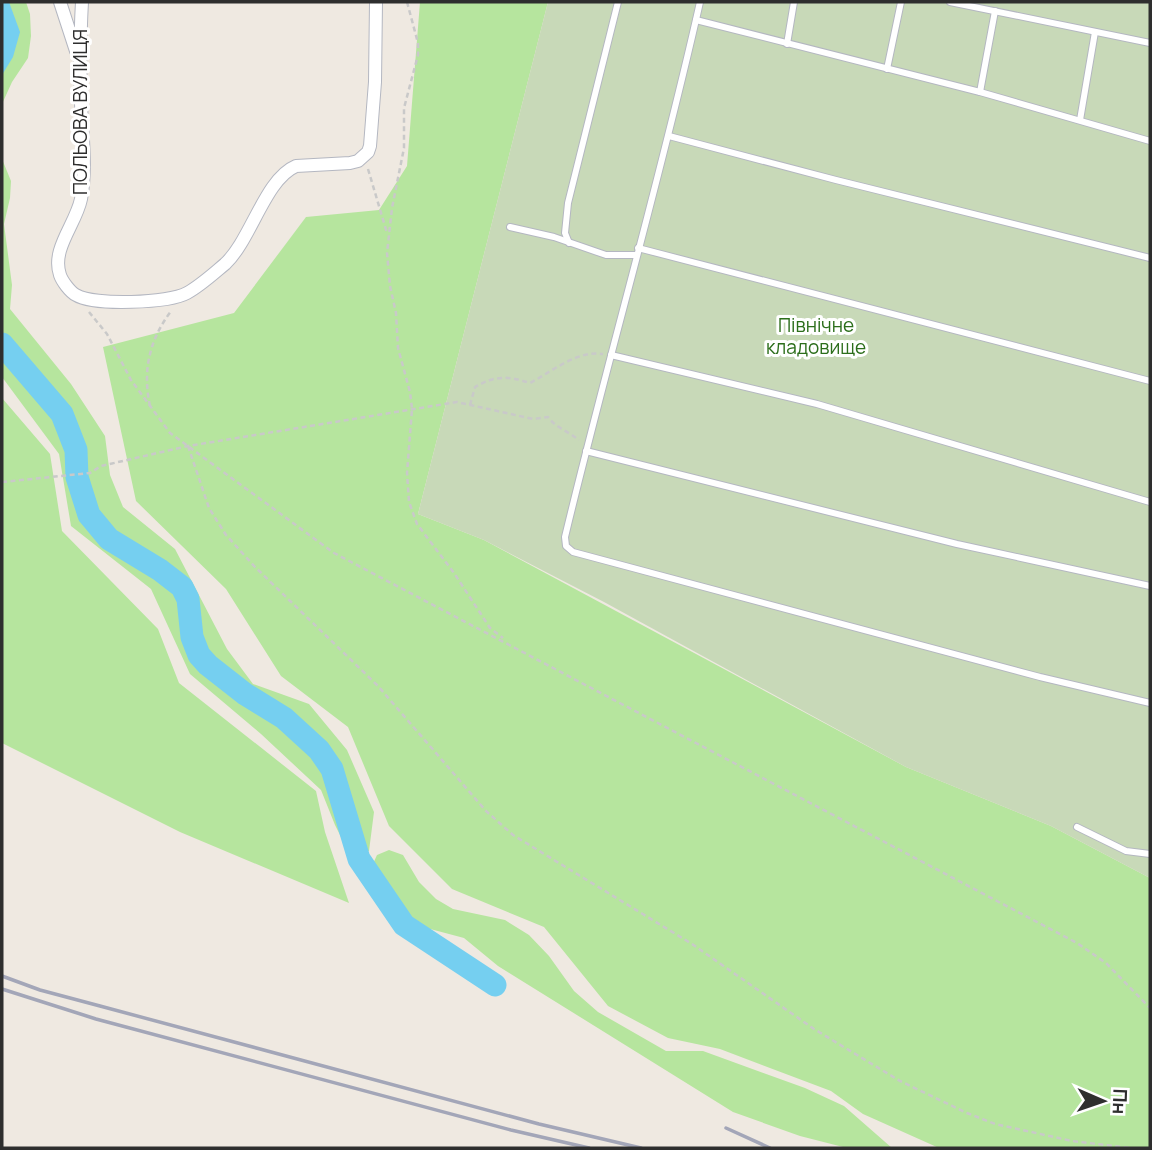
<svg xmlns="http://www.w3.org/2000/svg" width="1152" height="1150" viewBox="0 0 1152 1150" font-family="Manrope,sans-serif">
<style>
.green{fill:#b6e59e}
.cemetery{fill:#c8d9b8}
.water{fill:#75cff0}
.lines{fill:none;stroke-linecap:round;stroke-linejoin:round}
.river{stroke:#75cff0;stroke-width:23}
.lane-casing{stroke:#b4b7c1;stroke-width:8}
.street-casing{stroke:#b4b7c1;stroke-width:14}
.path{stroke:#c9c9c9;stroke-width:2.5;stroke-dasharray:5 3.5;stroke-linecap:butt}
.lane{stroke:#fff;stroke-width:6}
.street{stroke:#fff;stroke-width:12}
.rail{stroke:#a3a6b8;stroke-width:3.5}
.labels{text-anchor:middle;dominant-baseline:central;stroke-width:6;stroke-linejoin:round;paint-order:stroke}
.street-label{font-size:19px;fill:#2e2e2e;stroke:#fff}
.park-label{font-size:19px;fill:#2c6e1b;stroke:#fff}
</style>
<rect width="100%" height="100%" fill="#efe9e1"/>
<!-- green -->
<g class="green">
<polygon points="2,2 26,2 30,14 31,36 28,58 12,82 2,104"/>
<polygon points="420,2 548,2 418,514 484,540 906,767 1051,826 1150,878 1150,1148 939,1148 863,1114 831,1091 720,1049 668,1038 608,1006 544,927 452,889 389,826 348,727 281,676 226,589 136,501 103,347 234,313 306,217 379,210 407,166"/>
<polygon points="2,159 11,181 10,198 4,224 12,285 10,309 71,384 105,436 110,475 123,507 175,549 227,649 253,684 309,704 347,750 374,812 369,851 351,857 335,825 321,790 261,734 190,674 151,589 71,526 59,454 2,377"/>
<polygon points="2,398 50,454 62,531 158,629 179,683 316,791 325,832 349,903 180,832 2,743"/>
<polygon points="389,850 403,855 419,882 436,899 453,909 505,920 529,935 549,956 574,991 598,1012 666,1051 703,1051 805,1088 844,1106 892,1148 847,1148 800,1136 733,1112 498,966 464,938 419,926 378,881 371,868 377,855"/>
</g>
<!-- cemetery -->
<polygon class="cemetery" points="548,2 1150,2 1150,878 1051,826 906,767 604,602 484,540 418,514"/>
<!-- water -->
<polygon class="water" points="2,2 9,2 20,32 13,57 2,75"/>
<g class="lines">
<!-- river -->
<polyline class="river" points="2,344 62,414 76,450 77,477 89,515 109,539 160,570 182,587 188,599 192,637 199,655 208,665 245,694 284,718 319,750 332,769 359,859 404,925 495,985"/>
<defs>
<g id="lane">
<path d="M700 2C660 181 608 358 565 537L566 546 573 552 1040 677 1150 703"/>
<polyline points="950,2 1150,43"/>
<polyline points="696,20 980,92 1150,141"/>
<polyline points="787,44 794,2"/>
<polyline points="887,69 901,2"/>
<polyline points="980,92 995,11"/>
<polyline points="1080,120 1095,32"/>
<polyline points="669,136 836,180 1150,258"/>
<polyline points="510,227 554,237 606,255 636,255"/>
<polyline points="569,243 565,233 568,203 618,2"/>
<polyline points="638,248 1150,381"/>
<polyline points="611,355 817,404 1150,502"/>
<polyline points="586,451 957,544 1150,586"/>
<polyline points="1077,827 1126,851 1150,854"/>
</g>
<g id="street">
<polyline points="60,2 76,51"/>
<path d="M82 2C80 36 80 69 81 103 82 135 87 168 81 199 76 224 51 249 60 275 62 281 70 292 76 295 94 306 169 303 187 293 200 286 213 274 225 264 251 240 265 179 296 166L350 163 358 161 368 152 370 146 375 82 376 2"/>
</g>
</defs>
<!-- lane casing -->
<use href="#lane" class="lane-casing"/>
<!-- street casing -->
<use href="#street" class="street-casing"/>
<!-- path -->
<g class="path">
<polyline points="407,2 418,43 418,55 404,108 404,148 392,208 387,253 390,286 396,313 398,348 410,392 412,409 407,473 409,502 417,524 454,573 490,628 503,638"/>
<polyline points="368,169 387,233"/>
<polyline points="89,312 107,334 131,380 170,433 334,553 1077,943 1106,963 1150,1008"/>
<path d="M470 405 475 387C496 375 508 376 530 383 553 371 577 350 603 354"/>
<path d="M150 406C142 370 150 338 172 310"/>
<polyline points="188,446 209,508 226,535 255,567 378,686 486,811 513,835 692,944 814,1029 900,1081 967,1113 995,1124 1072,1141 1131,1148"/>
<path d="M2 482 90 473 101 466 188 446 457 402 533 419 548 417C556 428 568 431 579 440"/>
</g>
<!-- lane -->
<use href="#lane" class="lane"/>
<!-- street -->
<use href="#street" class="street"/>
<!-- rail -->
<g class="rail">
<polyline points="2,976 40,990 100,1006 539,1124 641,1148"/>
<polyline points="2,989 96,1019 511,1130 589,1148"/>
<polyline points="726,1128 770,1148"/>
</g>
</g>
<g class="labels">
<!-- street labels -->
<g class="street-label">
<text transform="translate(80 112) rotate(-90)">ПОЛЬОВА ВУЛИЦЯ</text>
</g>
<!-- park labels -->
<g class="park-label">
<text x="816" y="325">Північне<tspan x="816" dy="22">кладовище</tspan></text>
</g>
</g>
<!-- border -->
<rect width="1152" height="1150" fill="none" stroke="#2e2e2e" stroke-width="7"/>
<!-- north arrow -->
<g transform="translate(1103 1101) rotate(92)" stroke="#ffffff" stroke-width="5" paint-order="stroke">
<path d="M0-5L12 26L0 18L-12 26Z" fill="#2e2e2e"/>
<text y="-10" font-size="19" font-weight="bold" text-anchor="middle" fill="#2e2e2e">Пн</text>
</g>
</svg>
